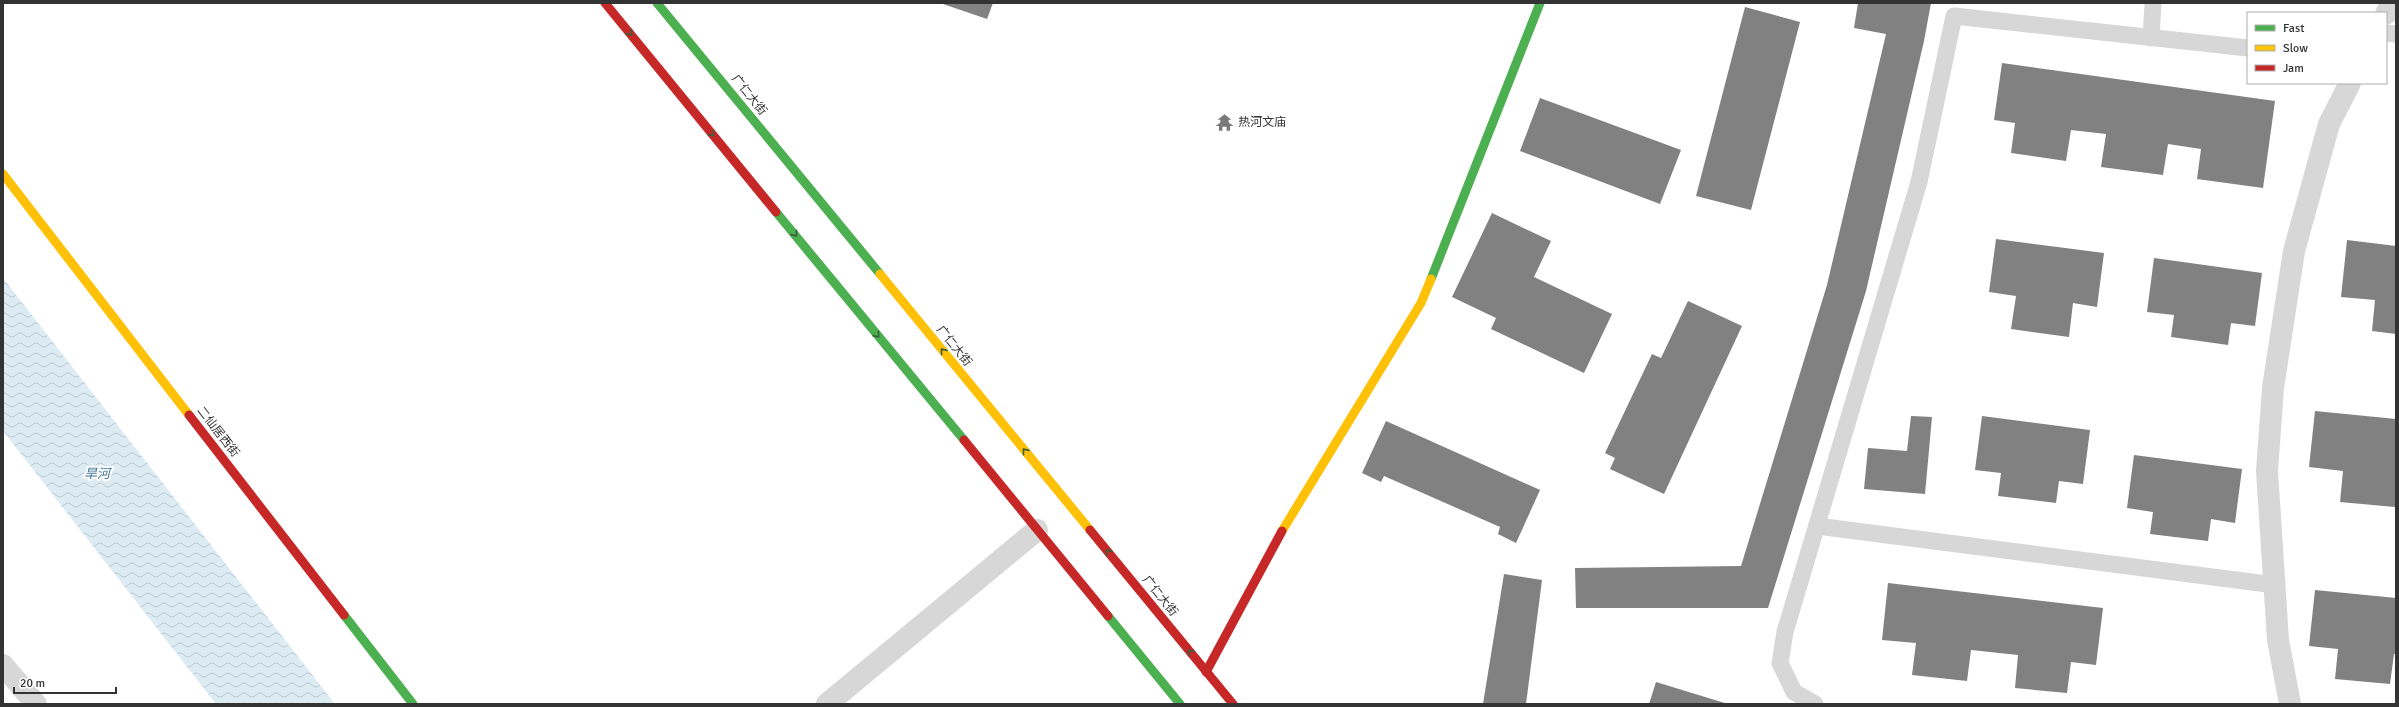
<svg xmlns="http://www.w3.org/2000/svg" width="2399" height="707" viewBox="0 0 2399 707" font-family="Signika,'Noto Sans SC',sans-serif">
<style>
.water{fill:url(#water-waves)}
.building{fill:#818181}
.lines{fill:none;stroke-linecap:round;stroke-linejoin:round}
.lane{stroke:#d7d7d7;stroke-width:17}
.street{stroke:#d7d7d7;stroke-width:22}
.fast{stroke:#4caf50;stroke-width:9}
.slow{stroke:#ffc107;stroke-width:9}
.jam{stroke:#c62828;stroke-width:9}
.oneway{stroke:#3c5e3d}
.labels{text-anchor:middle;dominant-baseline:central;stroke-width:4;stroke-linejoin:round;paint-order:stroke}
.street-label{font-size:12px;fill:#333;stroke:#fff}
.poi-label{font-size:12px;fill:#333;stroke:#fff;text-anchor:start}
.water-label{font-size:13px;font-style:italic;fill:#3f7597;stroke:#fff}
</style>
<defs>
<pattern id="water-waves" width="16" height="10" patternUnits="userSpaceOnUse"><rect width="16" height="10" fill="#ddebf3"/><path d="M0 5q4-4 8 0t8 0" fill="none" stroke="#becad1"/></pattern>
</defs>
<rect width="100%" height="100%" fill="#fff"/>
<!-- water -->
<polygon class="water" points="3,278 335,704 216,704 3,431"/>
<!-- building -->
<g class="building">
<polygon points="940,3 993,3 987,19"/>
<polygon points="1858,3 1931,3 1924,41 1866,291 1768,608 1576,608 1575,568 1741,566 1827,285 1886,34 1854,28"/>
<polygon points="1745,7 1800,22 1751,210 1696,196"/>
<polygon points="2002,63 2275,101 2263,188 2197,179 2201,149 2168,144 2163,175 2101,167 2106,134 2071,130 2066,161 2011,153 2015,123 1994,120"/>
<polygon points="1540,98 1681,150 1660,204 1520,151"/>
<polygon points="1492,213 1551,241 1534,277 1612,314 1584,373 1491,329 1496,318 1452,297"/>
<polygon points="1996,239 2104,253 2097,307 2073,303 2069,337 2011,329 2016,296 1989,292"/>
<polygon points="2347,240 2396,246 2396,334 2372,331 2375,300 2341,297"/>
<polygon points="2154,258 2262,273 2255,326 2231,323 2228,345 2171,337 2174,315 2147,312"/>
<polygon points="1688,301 1742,326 1664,494 1610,469 1615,458 1605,453 1652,354 1661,358"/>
<polygon points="2315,411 2396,419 2395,507 2340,502 2343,471 2309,467"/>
<polygon points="1911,416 1932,417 1925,494 1864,489 1868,448 1907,451"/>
<polygon points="1982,416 2090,430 2083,484 2059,481 2056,503 1998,496 2001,473 1975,470"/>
<polygon points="1386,421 1540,490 1516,543 1498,534 1500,527 1384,476 1381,482 1362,473"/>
<polygon points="2134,455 2242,469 2235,523 2211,519 2208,541 2150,534 2153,512 2127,508"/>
<polygon points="1504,574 1542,580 1526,704 1483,704"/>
<polygon points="1888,583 2103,608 2096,665 2071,662 2067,693 2015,688 2018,655 1971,650 1967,681 1912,675 1916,643 1882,640"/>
<polygon points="2315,590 2396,598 2396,654 2394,654 2390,684 2335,679 2338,649 2309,646"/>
<polygon points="1656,682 1728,704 1649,704"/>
</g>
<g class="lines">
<!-- lane -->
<g class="lane">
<polyline points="2386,33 2396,34"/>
<polyline points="2151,38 2153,3"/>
<polyline points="1817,526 2275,585"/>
<polyline points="1815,704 1794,692 1780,663 1785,632 1919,182 1954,16 2248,48"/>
</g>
<!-- street -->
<g class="street">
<polyline points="2386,14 2391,3"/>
<polyline points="3,665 36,704"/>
<polyline points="827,704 1037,530"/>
<polyline points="2290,704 2278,640 2267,471 2273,388 2294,251 2329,124 2350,83"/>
</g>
<!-- fast -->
<g class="fast">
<polyline points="657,3 880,274"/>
<polyline points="776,212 964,440"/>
<polyline points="1431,279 1540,3"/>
<polyline points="344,615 413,704"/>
<polyline points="1108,616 1180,704"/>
</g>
<!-- slow -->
<g class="slow">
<polyline points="3,174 189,415"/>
<polyline points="880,274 1090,530"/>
<polyline points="1282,531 1421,303 1431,279"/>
</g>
<!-- jam -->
<g class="jam">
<polyline points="605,3 776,212"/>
<polyline points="189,415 344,615"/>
<polyline points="964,440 1108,616"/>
<polyline points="1090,530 1233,704"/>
<polyline points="1206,672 1282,531"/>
</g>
</g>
<!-- one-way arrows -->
<defs><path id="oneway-chevron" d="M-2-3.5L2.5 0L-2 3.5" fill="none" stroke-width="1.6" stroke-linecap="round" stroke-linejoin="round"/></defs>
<g class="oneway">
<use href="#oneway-chevron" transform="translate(630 33) rotate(51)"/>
<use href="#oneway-chevron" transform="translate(712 134) rotate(51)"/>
<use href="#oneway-chevron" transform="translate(795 234) rotate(51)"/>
<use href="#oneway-chevron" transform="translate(877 335) rotate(51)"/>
<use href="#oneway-chevron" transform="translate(943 351) rotate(-129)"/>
<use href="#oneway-chevron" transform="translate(1025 451) rotate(-129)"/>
<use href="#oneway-chevron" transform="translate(1108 552) rotate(-129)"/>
<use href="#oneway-chevron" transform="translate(1190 652) rotate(-129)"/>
</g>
<!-- icons -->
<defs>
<symbol id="temple-bare" viewBox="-9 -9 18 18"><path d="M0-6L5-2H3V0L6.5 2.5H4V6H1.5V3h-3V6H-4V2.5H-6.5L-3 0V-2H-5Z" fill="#7a7a7a" stroke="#fff" stroke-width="2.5" paint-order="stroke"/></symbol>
</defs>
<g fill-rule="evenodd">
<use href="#temple-bare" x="1212" y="110" width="25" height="25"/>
</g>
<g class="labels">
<!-- street labels -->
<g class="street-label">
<text transform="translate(749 95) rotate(51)">广仁大街</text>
<text transform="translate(954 346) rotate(51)">广仁大街</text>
<text transform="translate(218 432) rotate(52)">二仙居西街</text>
<text transform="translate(1160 596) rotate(51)">广仁大街</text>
</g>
<!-- poi labels -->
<g class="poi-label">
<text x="1238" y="122">热河文庙</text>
</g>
<!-- water labels -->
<g class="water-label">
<text x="97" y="474">旱河</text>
</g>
</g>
<!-- border -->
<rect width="2399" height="707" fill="none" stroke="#333333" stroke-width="8"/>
<!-- legend -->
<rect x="2247" y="12" width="140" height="72" fill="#ffffff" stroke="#adadad"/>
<rect x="2255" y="25" width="20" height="6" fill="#4caf50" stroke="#adadad"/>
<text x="2283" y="32" font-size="12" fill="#333333">Fast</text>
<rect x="2255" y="45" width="20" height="6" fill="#ffc107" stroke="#adadad"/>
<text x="2283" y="52" font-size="12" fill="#333333">Slow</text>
<rect x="2255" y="65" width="20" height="6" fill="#c62828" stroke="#adadad"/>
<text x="2283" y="72" font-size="12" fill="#333333">Jam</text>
<!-- scale -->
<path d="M14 687v6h102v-6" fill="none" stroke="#333333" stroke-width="2"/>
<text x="20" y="687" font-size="12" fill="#333333" stroke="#ffffff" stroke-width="3" paint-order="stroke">20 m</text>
</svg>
